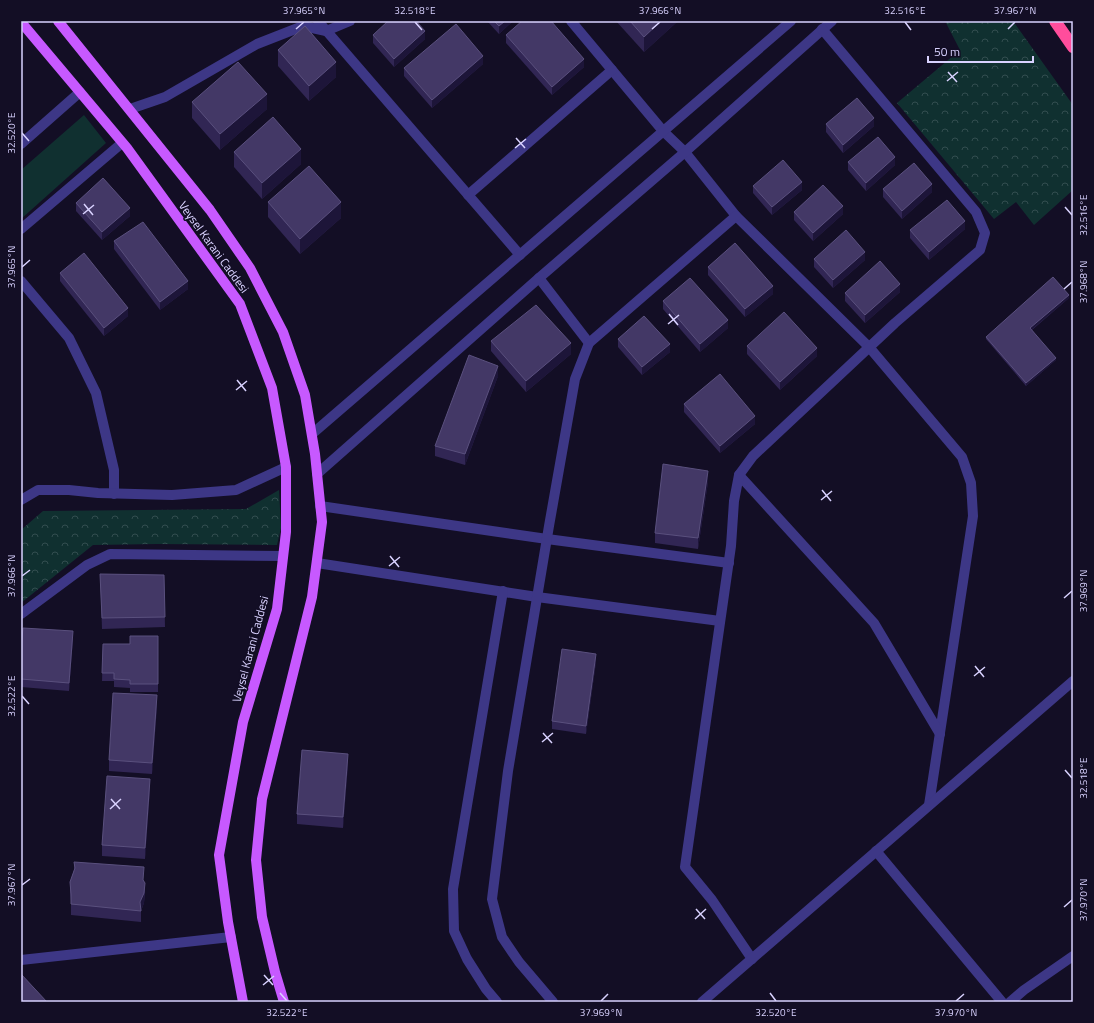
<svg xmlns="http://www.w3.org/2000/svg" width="1094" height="1023" viewBox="0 0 1094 1023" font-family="'Titillium Web',sans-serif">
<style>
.green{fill:#103030}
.park{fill:url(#park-crowns)}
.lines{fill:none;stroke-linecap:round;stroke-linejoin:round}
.minor{stroke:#3d3786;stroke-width:10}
.major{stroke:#c759ff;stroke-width:10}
.highway{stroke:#ff4d9c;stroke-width:12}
.wall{fill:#312654}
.shaded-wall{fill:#1d1539}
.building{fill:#433866;stroke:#5a507e}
.ticks{fill:none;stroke:#d9d2ff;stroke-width:1.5}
.labels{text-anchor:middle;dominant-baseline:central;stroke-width:3;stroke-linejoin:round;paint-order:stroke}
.street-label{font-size:12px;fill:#d9d2ff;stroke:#130e25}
.neatline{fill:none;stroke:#d9d2ff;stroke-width:1.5}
.ticks-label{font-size:10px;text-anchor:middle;fill:#d9d2ff}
</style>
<defs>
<pattern id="park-crowns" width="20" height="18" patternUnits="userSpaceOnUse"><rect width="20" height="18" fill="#103030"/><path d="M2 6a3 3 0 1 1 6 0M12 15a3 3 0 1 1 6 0" fill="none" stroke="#324d4f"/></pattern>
</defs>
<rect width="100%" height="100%" fill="#130e25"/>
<!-- green -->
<polygon class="green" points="84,115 106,143 21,219 21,170"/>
<!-- park -->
<g class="park">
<polygon points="945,21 1013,21 1073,105 1073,190 1034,225 1016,202 994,219 897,103 960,50"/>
<polygon points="279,490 281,528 277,545 157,544 93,545 21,603 21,530 43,511 246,509"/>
</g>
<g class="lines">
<!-- minor -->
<g class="minor">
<polyline points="318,21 520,255"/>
<polyline points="571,21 663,131 685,152 736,216 869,347 962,457 971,483 973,516 929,805"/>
<polyline points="130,109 165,97 257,44 303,26 326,31 350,21"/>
<polyline points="21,144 80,92"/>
<polyline points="468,195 612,70"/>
<polyline points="21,229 122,143"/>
<polyline points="539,278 589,343"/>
<polyline points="21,281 69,338 96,393 114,470 114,494"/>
<polyline points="312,434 791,21"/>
<polyline points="317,474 539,278 685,152 832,21"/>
<polyline points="739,475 874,623 940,734"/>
<polyline points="21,500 38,490 69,490 98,493 172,495 236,490 286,467"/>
<polyline points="320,506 547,539 729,563"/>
<polyline points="317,563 537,597 720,621"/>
<polyline points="21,614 87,565 110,554 283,556"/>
<polyline points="876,851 1002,1002"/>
<polyline points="752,959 712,900 685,867 731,546 734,501 739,475 753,456 895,323 980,250 985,233 976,212 822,29"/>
<polyline points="21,960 231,937"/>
<polyline points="497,1002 486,989 467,959 454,931 453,889 503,591"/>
<polyline points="553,1002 519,962 502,937 492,899 508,771 549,526 575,379 589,343 736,216"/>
<polyline points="702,1002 1073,681"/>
<polyline points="1010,1002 1024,990 1073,956"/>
</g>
<!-- major -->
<g class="major">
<polyline points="58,21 210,210 250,268 283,332 305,395 315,454 322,522 312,597 262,799 256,860 262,917 275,972 284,1002"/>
<polyline points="21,22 127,148 240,304 272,388 286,467 286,532 277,609 243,722 219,855 228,922 243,1002"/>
</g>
<!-- highway -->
<polyline class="highway" points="1055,21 1073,47"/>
</g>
<!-- wall -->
<g class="wall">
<polygon points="487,21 513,21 499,34"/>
<polygon points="616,21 678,21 644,52"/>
<polygon points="373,35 425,39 394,67 373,43"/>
<polygon points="506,35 584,67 552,95 506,43"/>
<polygon points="278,50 336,77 309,101 278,66"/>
<polygon points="483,64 432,108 404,76 404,68"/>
<polygon points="192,102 267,109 220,150 192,118"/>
<polygon points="826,124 874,126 843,153 826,132"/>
<polygon points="234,152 301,164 262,199 234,167"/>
<polygon points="848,162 895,165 866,191 848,170"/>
<polygon points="753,186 802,190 772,215 753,193"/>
<polygon points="883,189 932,192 902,219 883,197"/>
<polygon points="268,202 341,218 300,254 268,217"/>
<polygon points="76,203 130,216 102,240 76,211"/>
<polygon points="794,212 843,214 813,241 794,220"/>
<polygon points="965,229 929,260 910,238 910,230"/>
<polygon points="114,241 188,289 160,310 114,249"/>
<polygon points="814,259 865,260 833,288 814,267"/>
<polygon points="708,267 773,294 745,317 708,275"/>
<polygon points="60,273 128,316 104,336 60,281"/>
<polygon points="900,292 865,323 845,301 845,293"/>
<polygon points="1069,298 1032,330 1056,360 1026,386 986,339 986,337"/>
<polygon points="663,301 728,328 700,352 663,309"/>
<polygon points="618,339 670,352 642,375 618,347"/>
<polygon points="491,341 571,354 526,392 491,351"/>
<polygon points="747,346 817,356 780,390 747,354"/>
<polygon points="498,376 465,465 435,456 435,446"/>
<polygon points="684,404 755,424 720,453 684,412"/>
<polygon points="708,482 698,549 655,543 655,533"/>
<polygon points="100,574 164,575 165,627 102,629"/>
<polygon points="158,636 158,692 130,692 130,688 114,687 114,681 102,681 103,644 130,644"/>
<polygon points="73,639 69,691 21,687 21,649"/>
<polygon points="596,662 586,734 552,729 552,721"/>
<polygon points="157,706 152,774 109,771 109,760"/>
<polygon points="348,764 343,828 297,824 297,814"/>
<polygon points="150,789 145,859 102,856 102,845"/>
<polygon points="74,862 144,880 145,893 144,903 141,911 141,922 71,915 71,901 70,893 70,882 74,870"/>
</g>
<!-- shaded-wall -->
<g class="shaded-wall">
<polygon points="505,21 513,21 499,34 499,26"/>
<polygon points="661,21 678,21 644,52 644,37"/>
<polygon points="425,31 425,39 394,67 394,59"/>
<polygon points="483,56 483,64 432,108 432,100"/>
<polygon points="584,59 584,67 552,95 552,87"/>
<polygon points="336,62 336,77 309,101 309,86"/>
<polygon points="267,94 267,109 220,150 220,134"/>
<polygon points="874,118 874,126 843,153 843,145"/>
<polygon points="301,149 301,164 262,199 262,183"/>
<polygon points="895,157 895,165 866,191 866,183"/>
<polygon points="802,182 802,190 772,215 772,207"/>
<polygon points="932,184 932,192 902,219 902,211"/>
<polygon points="341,202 341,218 300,254 300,239"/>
<polygon points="843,206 843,214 813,241 813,233"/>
<polygon points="130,208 130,216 102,240 102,232"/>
<polygon points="965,221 965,229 929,260 929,252"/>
<polygon points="865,252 865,260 833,288 833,280"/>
<polygon points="188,281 188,289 160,310 160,302"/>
<polygon points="900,284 900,292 865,323 865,315"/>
<polygon points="773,286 773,294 745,317 745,309"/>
<polygon points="1069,295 1069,298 1030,331 1030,328"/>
<polygon points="128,308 128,316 104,336 104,328"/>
<polygon points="728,320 728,328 700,352 700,344"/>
<polygon points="571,343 571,354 526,392 526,381"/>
<polygon points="670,344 670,352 642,375 642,367"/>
<polygon points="817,348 817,356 780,390 780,382"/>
<polygon points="1056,358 1056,360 1026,386 1026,383"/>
<polygon points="498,366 498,376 465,465 465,454"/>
<polygon points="755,416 755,424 720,453 720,446"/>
<polygon points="708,471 708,482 698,549 698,538"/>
<polygon points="73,631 73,639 69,691 69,683"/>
<polygon points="596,654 596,662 586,734 586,726"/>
<polygon points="157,695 157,706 152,774 152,763"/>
<polygon points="348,754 348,764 343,828 343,817"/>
<polygon points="150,779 150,789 145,859 145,848"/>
<polygon points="145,883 144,903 141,911 140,902"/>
</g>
<!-- building -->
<g class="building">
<polygon points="388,21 416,21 425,31 394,59 373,35"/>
<polygon points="494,21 505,21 499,26"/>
<polygon points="522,21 551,21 584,59 552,87 506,35"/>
<polygon points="630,21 661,21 644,37"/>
<polygon points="456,24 483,56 432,100 404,68"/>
<polygon points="305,26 336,62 309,86 278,50"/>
<polygon points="238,62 267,94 220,134 192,102"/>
<polygon points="857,98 874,118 843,145 826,124"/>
<polygon points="273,117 301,149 262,183 234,152"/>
<polygon points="878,137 895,157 866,183 848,162"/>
<polygon points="783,160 802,182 772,207 753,186"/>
<polygon points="914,163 932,184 902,211 883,189"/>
<polygon points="309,166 341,202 300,239 268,202"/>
<polygon points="103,178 130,208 102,232 76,203"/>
<polygon points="823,185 843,206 813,233 794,212"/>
<polygon points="947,200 965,221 929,252 910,230"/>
<polygon points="143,222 188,281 160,302 114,241"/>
<polygon points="846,230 865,252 833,280 814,259"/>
<polygon points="735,243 773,286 745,309 708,267"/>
<polygon points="84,253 128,308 104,328 60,273"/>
<polygon points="880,261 900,284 865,315 845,293"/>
<polygon points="1053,277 1069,295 1030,328 1056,358 1026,383 986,337"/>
<polygon points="690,278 728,320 700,344 663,301"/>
<polygon points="536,305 571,343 526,381 491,341"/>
<polygon points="784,312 817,348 780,382 747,346"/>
<polygon points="644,316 670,344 642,367 618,339"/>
<polygon points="469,355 498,366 465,454 435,446"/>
<polygon points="720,374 755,416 720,446 684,404"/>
<polygon points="663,464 708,471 698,538 655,533"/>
<polygon points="100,574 164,575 165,617 102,618"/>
<polygon points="23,628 73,631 69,683 21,679 21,649"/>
<polygon points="130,636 158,636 158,684 130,684 130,680 114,679 114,673 102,673 103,644 130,644"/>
<polygon points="562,649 596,654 586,726 552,721"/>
<polygon points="113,693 157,695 152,763 109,760"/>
<polygon points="302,750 348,754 343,817 297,814"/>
<polygon points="107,776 150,779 145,848 102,845"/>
<polygon points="74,862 144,867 143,880 145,883 144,893 140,902 141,911 71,904 71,894 70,882 75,868"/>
<polygon points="21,974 47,1002 21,1002"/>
</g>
<!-- ticks -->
<path class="ticks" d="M415 22 422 30M905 22 911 30M296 29 304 22M652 29 660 22M1008 29 1015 22M948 72 957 82M947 81 958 72M22 133 29 141M516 138 525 148M515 148 526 139M84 204 93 215M1065 207 1072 215M83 214 94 205M22 267 30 260M1064 289 1072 282M669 314 678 325M668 324 679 315M237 380 246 391M236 390 247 381M822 490 831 501M821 500 832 491M390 556 399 567M389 566 400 557M22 576 30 570M1064 598 1072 591M975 666 984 677M974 676 985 667M22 696 29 704M543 733 552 743M542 742 553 733M1065 770 1072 778M111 799 120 809M110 809 121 799M22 885 30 879M1064 907 1072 900M696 909 705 919M695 919 706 909M264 975 273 985M263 985 274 976M280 993 287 1001M770 993 776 1001M601 1001 608 994M956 1001 964 994"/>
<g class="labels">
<!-- street labels -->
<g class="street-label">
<text transform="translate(214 247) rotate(54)">Veysel Karani Caddesi</text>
<text transform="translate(250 649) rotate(-75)">Veysel Karani Caddesi</text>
</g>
</g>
<!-- border -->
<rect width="1094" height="1023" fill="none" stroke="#130e25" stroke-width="44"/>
<!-- scale -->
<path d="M928 56v6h105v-6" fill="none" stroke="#d9d2ff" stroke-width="2"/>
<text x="934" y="56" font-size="12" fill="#d9d2ff" stroke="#130e25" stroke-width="3" paint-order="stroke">50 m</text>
<rect x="22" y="22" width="1050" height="979" class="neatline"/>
<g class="ticks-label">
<text x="304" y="14">37.965°N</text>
<text x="415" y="14">32.518°E</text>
<text x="660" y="14">37.966°N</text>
<text x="905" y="14">32.516°E</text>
<text x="1015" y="14">37.967°N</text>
<text transform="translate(11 133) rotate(-90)" y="4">32.520°E</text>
<text transform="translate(1083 215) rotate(-90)" y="4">32.516°E</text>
<text transform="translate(11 267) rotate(-90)" y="4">37.965°N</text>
<text transform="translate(1083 282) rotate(-90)" y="4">37.968°N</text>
<text transform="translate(11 576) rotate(-90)" y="4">37.966°N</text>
<text transform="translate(1083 591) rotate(-90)" y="4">37.969°N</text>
<text transform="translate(11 696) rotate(-90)" y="4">32.522°E</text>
<text transform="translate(1083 778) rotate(-90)" y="4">32.518°E</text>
<text transform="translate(11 885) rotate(-90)" y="4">37.967°N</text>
<text transform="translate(1083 900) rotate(-90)" y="4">37.970°N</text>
<text x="287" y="1016">32.522°E</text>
<text x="601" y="1016">37.969°N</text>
<text x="776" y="1016">32.520°E</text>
<text x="956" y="1016">37.970°N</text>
</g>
</svg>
